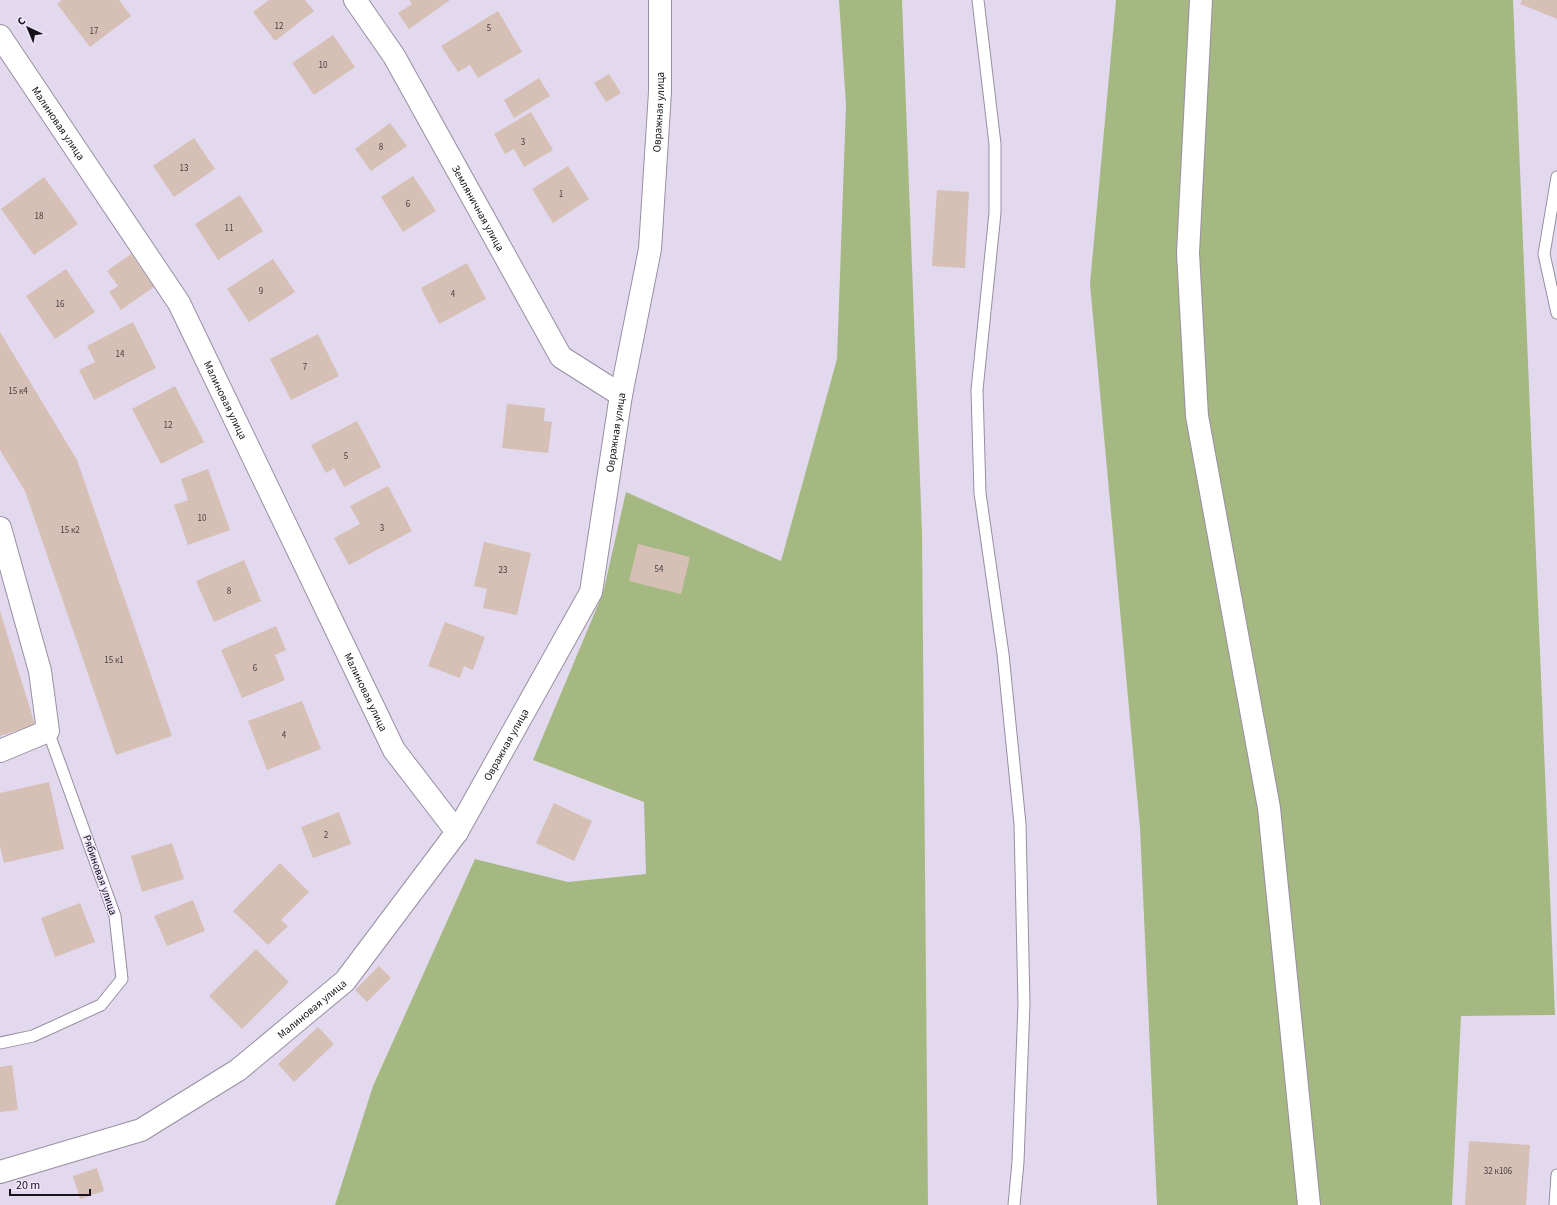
<svg xmlns="http://www.w3.org/2000/svg" width="1557" height="1205" viewBox="0 0 1557 1205" font-family="'Source Sans 3',sans-serif">
<style>
.forest{fill:#a6b881}
.building{fill:#d6bfb4}
.lines{fill:none;stroke-linecap:round;stroke-linejoin:round}
.service-casing{stroke:#988ea1;stroke-width:13}
.minor-casing{stroke:#988ea1;stroke-width:24}
.service{stroke:#fff;stroke-width:11}
.minor{stroke:#fff;stroke-width:22}
.labels{text-anchor:middle;dominant-baseline:central;stroke-width:3;stroke-linejoin:round;paint-order:stroke}
.number-label{font-size:9px;fill:#463e40}
.street-label{font-size:11px;fill:#16131a;stroke:#f0e6fb}
</style>
<rect width="100%" height="100%" fill="#e3d9ee"/>
<!-- forest -->
<g class="forest">
<polygon points="839,0 902,0 922,532 928,1205 335,1205 373,1086 475,859 568,882 646,874 644,802 533,760 603,593 626,492 781,561 837,359 846,105"/>
<polygon points="1116,0 1513,0 1555,1015 1461,1016 1452,1205 1157,1205 1140,828 1090,284"/>
</g>
<!-- building -->
<g class="building">
<polygon points="62,0 119,0 131,16 90,47 57,4"/>
<polygon points="269,0 305,0 314,11 275,41 253,12"/>
<polygon points="409,0 450,0 409,29 398,13 412,4"/>
<polygon points="1522,0 1557,0 1557,19 1520,4"/>
<polygon points="498,11 522,52 478,78 470,65 458,72 441,46"/>
<polygon points="333,35 355,67 314,95 292,63"/>
<polygon points="609,74 621,93 606,102 594,83"/>
<polygon points="539,78 550,96 514,118 504,100"/>
<polygon points="531,112 553,150 524,167 514,149 505,154 494,134"/>
<polygon points="390,123 407,146 371,171 355,149"/>
<polygon points="194,138 215,169 174,197 153,166"/>
<polygon points="568,166 589,199 553,223 532,189"/>
<polygon points="413,176 436,211 403,232 381,197"/>
<polygon points="44,177 78,224 34,255 1,209"/>
<polygon points="937,190 969,192 965,268 932,266"/>
<polygon points="240,195 263,231 218,260 195,224"/>
<polygon points="131,254 154,287 121,310 109,292 118,286 107,271"/>
<polygon points="273,259 295,292 249,322 227,289"/>
<polygon points="467,263 486,299 439,324 421,288"/>
<polygon points="66,269 95,312 55,339 26,296"/>
<polygon points="133,322 156,368 94,400 79,370 95,362 87,346"/>
<polygon points="0,332 77,460 172,736 116,755 25,491 0,450"/>
<polygon points="318,334 339,376 291,400 270,359"/>
<polygon points="175,386 204,442 161,464 132,409"/>
<polygon points="507,404 545,408 544,421 552,422 548,453 502,448"/>
<polygon points="357,421 381,467 344,487 334,468 326,473 311,445"/>
<polygon points="208,469 230,530 188,545 174,505 188,500 181,479"/>
<polygon points="388,486 412,531 349,565 334,538 360,524 350,506"/>
<polygon points="484,542 531,553 517,615 483,608 487,589 474,586"/>
<polygon points="638,544 690,557 681,594 629,581"/>
<polygon points="244,560 261,601 214,622 196,581"/>
<polygon points="0,611 35,725 0,736"/>
<polygon points="445,622 485,637 473,670 464,666 460,678 428,666"/>
<polygon points="276,626 286,650 275,655 285,680 242,698 221,650"/>
<polygon points="302,701 321,749 267,770 248,721"/>
<polygon points="49,782 64,849 4,863 0,846 0,793"/>
<polygon points="554,803 592,821 574,861 536,843"/>
<polygon points="339,812 351,844 313,858 301,827"/>
<polygon points="172,843 184,879 142,892 131,856"/>
<polygon points="280,863 309,892 281,920 288,926 268,945 233,911"/>
<polygon points="193,900 205,931 167,946 154,916"/>
<polygon points="80,903 95,942 55,957 41,918"/>
<polygon points="256,949 289,982 242,1029 209,996"/>
<polygon points="379,966 391,978 367,1002 355,990"/>
<polygon points="318,1027 334,1044 294,1082 278,1064"/>
<polygon points="12,1065 18,1110 0,1112 0,1067"/>
<polygon points="1469,1141 1530,1145 1526,1205 1465,1205"/>
<polygon points="97,1168 104,1191 80,1199 73,1176"/>
</g>
<g class="lines">
<defs>
<g id="service">
<polyline points="978,0 995,144 995,213 977,390 980,493 1003,654 1020,824 1024,1004 1018,1162 1014,1205"/>
<polyline points="1557,177 1544,254 1557,313"/>
<polyline points="0,1043 33,1036 101,1005 122,979 115,916 48,731"/>
<polyline points="1555,1205 1557,1175"/>
</g>
<g id="minor">
<path id="s1" d="M355 0 394 56 561 357 621 395"/>
<polyline points="1201,0 1188,253 1197,416 1269,808 1309,1205"/>
<path id="s2" d="M0 36 179 303 394 750 457 832"/>
<polyline points="0,528 40,671 48,731 0,751"/>
<path id="s3" d="M0 1172 141 1130 238 1070 345 981 457 832 591 592 621 395 650 249 660 92V0"/>
</g>
</defs>
<!-- service casing -->
<use href="#service" class="service-casing"/>
<!-- minor casing -->
<use href="#minor" class="minor-casing"/>
<!-- service -->
<use href="#service" class="service"/>
<!-- minor -->
<use href="#minor" class="minor"/>
</g>
<g class="labels">
<!-- number labels -->
<g class="number-label">
<text x="279" y="26">12</text>
<text x="489" y="28">5</text>
<text x="94" y="31">17</text>
<text x="323" y="65">10</text>
<text x="523" y="142">3</text>
<text x="381" y="147">8</text>
<text x="184" y="168">13</text>
<text x="561" y="194">1</text>
<text x="408" y="204">6</text>
<text x="39" y="216">18</text>
<text x="229" y="228">11</text>
<text x="261" y="291">9</text>
<text x="453" y="294">4</text>
<text x="60" y="304">16</text>
<text x="120" y="354">14</text>
<text x="305" y="367">7</text>
<text x="18" y="391">15 к4</text>
<text x="168" y="425">12</text>
<text x="346" y="456">5</text>
<text x="202" y="518">10</text>
<text x="382" y="528">3</text>
<text x="70" y="530">15 к2</text>
<text x="659" y="569">54</text>
<text x="503" y="570">23</text>
<text x="229" y="591">8</text>
<text x="114" y="660">15 к1</text>
<text x="255" y="668">6</text>
<text x="284" y="735">4</text>
<text x="326" y="835">2</text>
<text x="1498" y="1171">32 к106</text>
</g>
<!-- street labels -->
<g class="street-label">
<text stroke="none"><textPath href="#s3" startOffset="1347">Овражная улица</textPath></text>
<text stroke="none"><textPath href="#s2" startOffset="105">Малиновая улица</textPath></text>
<text stroke="none"><textPath href="#s1" startOffset="242">Земляничная улица</textPath></text>
<text stroke="none"><textPath href="#s2" startOffset="429">Малиновая улица</textPath></text>
<text stroke="none"><textPath href="#s3" startOffset="1023">Овражная улица</textPath></text>
<text stroke="none"><textPath href="#s2" startOffset="753">Малиновая улица</textPath></text>
<text stroke="none"><textPath href="#s3" startOffset="687">Овражная улица</textPath></text>
<text transform="translate(100 875) rotate(71)">Рябиновая улица</text>
<text stroke="none"><textPath href="#s3" startOffset="357">Малиновая улица</textPath></text>
</g>
</g>
<!-- north arrow -->
<g transform="translate(28 28) rotate(316)" stroke="#f0e6fb" stroke-width="3" paint-order="stroke">
<path d="M0-3L7 15L0 10L-7 15Z" fill="#16131a"/>
<text y="-6" font-size="11" font-weight="bold" text-anchor="middle" fill="#16131a">С</text>
</g>
<!-- scale -->
<path d="M10 1189v6h80v-6" fill="none" stroke="#16131a" stroke-width="2"/>
<text x="16" y="1189" font-size="12" fill="#16131a" stroke="#f0e6fb" stroke-width="3" paint-order="stroke">20 m</text>
</svg>
